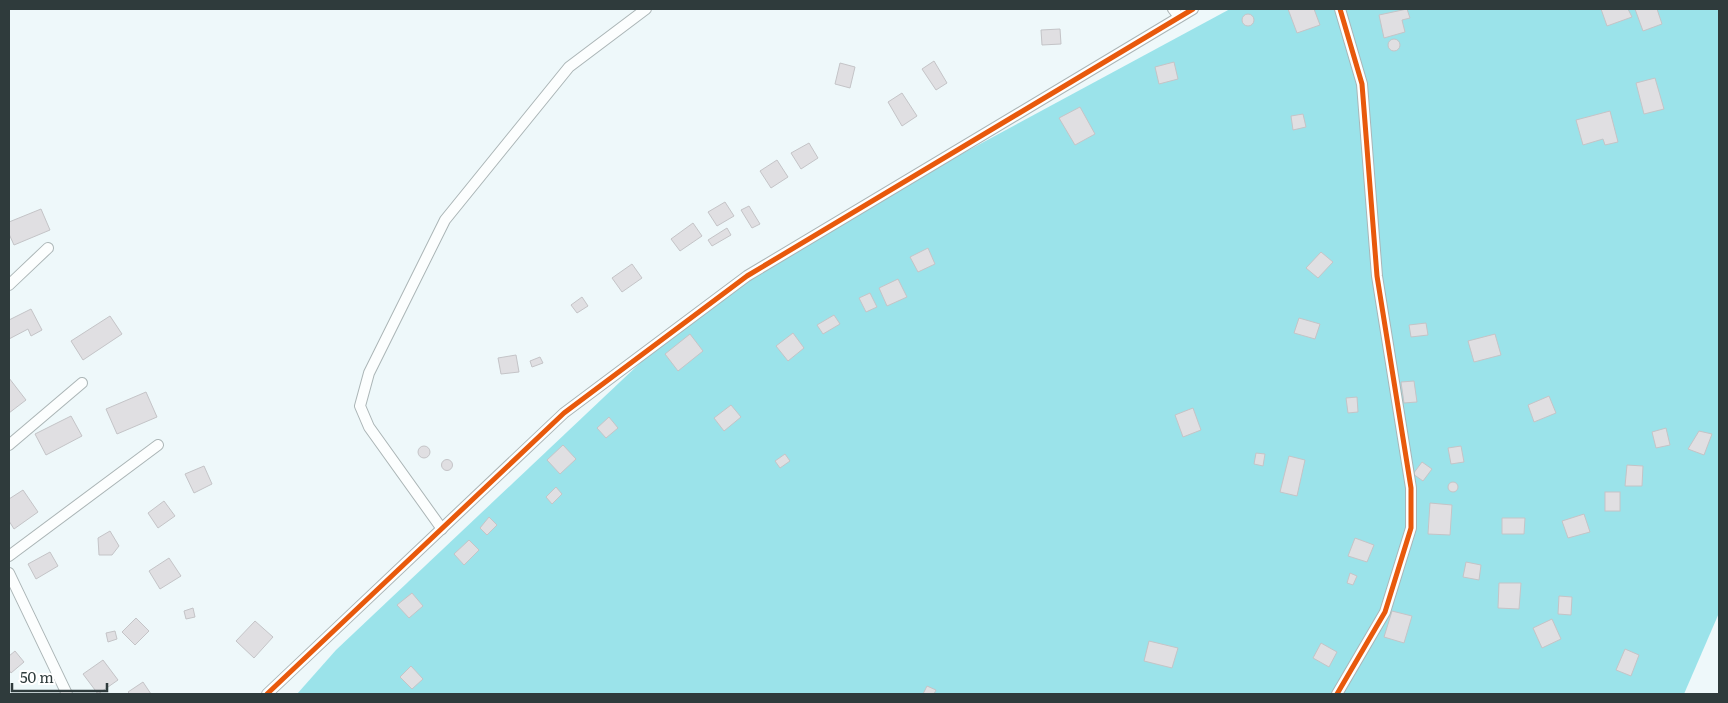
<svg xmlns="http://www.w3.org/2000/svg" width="1728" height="703" viewBox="0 0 1728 703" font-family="Literata,serif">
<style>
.forest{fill:#9be3ea}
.building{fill:#e0dfe2;stroke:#c4c4c7}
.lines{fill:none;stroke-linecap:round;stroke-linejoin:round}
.minor-casing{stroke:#abb5b6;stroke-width:12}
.minor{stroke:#fcfefe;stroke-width:10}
.cycleway-casing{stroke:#fff;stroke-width:8}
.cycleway{stroke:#e8590c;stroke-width:5}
</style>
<rect width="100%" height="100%" fill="#eef8fa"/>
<!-- forest -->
<polygon class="forest" points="1230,9 1719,9 1719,613 1684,694 297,694 336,650 693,313 941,165"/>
<!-- building -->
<g class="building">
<polygon points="1288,9 1314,9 1320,25 1297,33"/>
<polygon points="1407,9 1410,18 1402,20 1405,32 1384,38 1379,15"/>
<polygon points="1601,9 1628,9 1632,17 1607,26"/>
<polygon points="1635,9 1657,9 1662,24 1643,31"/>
<circle cx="1248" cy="20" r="6"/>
<polygon points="1060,29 1061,44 1042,45 1041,30"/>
<circle cx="1394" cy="45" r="6"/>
<polygon points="934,61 947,83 936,90 922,69"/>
<polygon points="1174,62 1178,79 1159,84 1155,67"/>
<polygon points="840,63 855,67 850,88 835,84"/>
<polygon points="1655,78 1664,109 1644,114 1636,83"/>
<polygon points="902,93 917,116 902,126 888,102"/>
<polygon points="1080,107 1095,134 1075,145 1059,118"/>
<polygon points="1610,111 1618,142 1605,145 1603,139 1583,145 1576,120"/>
<polygon points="1303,114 1306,127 1293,130 1291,116"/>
<polygon points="809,143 818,158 801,169 791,153"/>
<polygon points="777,160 788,177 771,188 760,171"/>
<polygon points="725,202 734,216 717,226 708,212"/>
<polygon points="749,206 760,224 752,228 741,210"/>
<polygon points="41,209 50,230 14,245 9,234 9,222"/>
<polygon points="693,223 702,236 680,251 671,239"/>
<polygon points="727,228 731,235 712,246 708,240"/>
<polygon points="928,248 935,264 918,272 910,257"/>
<polygon points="1321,252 1333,262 1318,278 1306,268"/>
<polygon points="632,264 642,278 622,292 612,278"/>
<polygon points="898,279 907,297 887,306 879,288"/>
<polygon points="870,293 877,307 866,312 859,298"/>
<polygon points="582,297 588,306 577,313 571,305"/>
<polygon points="31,309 42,330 31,336 28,329 9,339 9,320"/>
<polygon points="834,315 840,324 823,334 817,325"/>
<polygon points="110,316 122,334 83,360 71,341"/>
<polygon points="1299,318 1320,324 1315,339 1294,333"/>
<polygon points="1426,323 1428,335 1411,337 1409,325"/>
<polygon points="793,333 804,348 788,361 776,346"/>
<polygon points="690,334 703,351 678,371 665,354"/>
<polygon points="1495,334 1501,355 1474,362 1468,341"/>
<polygon points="516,355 519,372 501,374 498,358"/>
<polygon points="540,357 543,363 532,367 530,361"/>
<polygon points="9,378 26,400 9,413"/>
<polygon points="1414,381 1417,402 1404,403 1401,382"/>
<polygon points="146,392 157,417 117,434 106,409"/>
<polygon points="1549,396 1556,413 1534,422 1528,405"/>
<polygon points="1357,397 1358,412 1348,413 1346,398"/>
<polygon points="731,405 741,417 724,431 714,418"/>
<polygon points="1193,408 1201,430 1183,437 1175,415"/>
<polygon points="71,416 82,436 46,455 35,434"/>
<polygon points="609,417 618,428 606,438 597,428"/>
<polygon points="1666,428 1670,445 1656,448 1652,432"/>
<polygon points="1699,431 1712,434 1704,455 1688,449"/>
<polygon points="563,445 576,459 560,474 547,460"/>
<polygon points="1461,446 1464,462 1451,464 1448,448"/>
<circle cx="424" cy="452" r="6"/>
<polygon points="1256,453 1265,454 1263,466 1254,464"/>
<polygon points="785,454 790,461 780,468 775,461"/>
<polygon points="1289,456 1305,460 1297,496 1280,492"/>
<circle cx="447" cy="465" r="5.5"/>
<polygon points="1422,462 1432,469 1423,481 1413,474"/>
<polygon points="1627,465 1643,466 1642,486 1625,486"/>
<polygon points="204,466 212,484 194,493 185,474"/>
<circle cx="1453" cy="487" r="5"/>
<polygon points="556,487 562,494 552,504 546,497"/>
<polygon points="23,490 38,512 14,529 9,521 9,499"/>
<rect x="1605" y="492" width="15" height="19"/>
<polygon points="164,501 175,516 158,528 148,513"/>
<polygon points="1430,503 1452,505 1450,535 1428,534"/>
<polygon points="1584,514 1590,532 1568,538 1562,521"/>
<polygon points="489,517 497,525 487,535 480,528"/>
<polygon points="1502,518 1525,518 1524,534 1502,534"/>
<polygon points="110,531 119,546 112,555 99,555 98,538"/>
<polygon points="1355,538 1374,545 1367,562 1348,556"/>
<polygon points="469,540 479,550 464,565 454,554"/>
<polygon points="50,552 58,566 36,579 28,564"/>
<polygon points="169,558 181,576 160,589 149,571"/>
<polygon points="1466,562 1481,565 1479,580 1463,577"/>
<polygon points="1350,573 1357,576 1353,585 1347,583"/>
<polygon points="1499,583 1521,583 1519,609 1498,608"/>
<polygon points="412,593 423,606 409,618 397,605"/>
<polygon points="1559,596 1572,597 1571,615 1558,614"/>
<polygon points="193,608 195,617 186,619 184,611"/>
<polygon points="1392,611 1412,616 1404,643 1384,637"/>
<polygon points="136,618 149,631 135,645 122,632"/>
<polygon points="1552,619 1561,639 1542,648 1533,628"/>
<polygon points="255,621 273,637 254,658 236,641"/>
<polygon points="115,631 117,639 108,642 106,633"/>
<polygon points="1149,641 1178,648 1172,668 1144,661"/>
<polygon points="1321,643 1337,652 1329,667 1313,658"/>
<polygon points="1625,649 1639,655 1631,676 1616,670"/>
<polygon points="15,651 24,662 11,673 9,670 9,656"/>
<polygon points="103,660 118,680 98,694 83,674"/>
<polygon points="411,666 423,679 412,689 400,677"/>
<polygon points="143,682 151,694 130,694 128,692"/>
<polygon points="927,686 936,690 934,694 923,694"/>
</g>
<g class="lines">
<defs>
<g id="minor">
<polyline points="1173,9 1179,17"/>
<polyline points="9,285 48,248"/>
<polyline points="9,445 82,383"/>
<polyline points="442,529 369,427 360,406 369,373 445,220 569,67 646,9"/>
<polyline points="9,556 158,445"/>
<polyline points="9,573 67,694"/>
<polyline points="267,694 564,413 747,276 1193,9"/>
<polyline points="1337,694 1385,612 1411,528 1411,488 1377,276 1362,84 1340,9"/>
</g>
</defs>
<!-- minor casing -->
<use href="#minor" class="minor-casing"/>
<!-- minor -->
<use href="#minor" class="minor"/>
<defs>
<g id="cycleway">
<polyline points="267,694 564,413 747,276 1193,9"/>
<polyline points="1337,694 1385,612 1411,528 1411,488 1377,276 1362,84 1340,9"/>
</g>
</defs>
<!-- cycleway casing -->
<use href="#cycleway" class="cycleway-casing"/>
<!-- cycleway -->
<use href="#cycleway" class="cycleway"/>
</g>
<!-- border -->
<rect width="1728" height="703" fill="none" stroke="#2f3b3c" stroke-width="20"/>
<!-- scale -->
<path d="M12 683v8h95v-8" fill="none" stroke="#2f3b3c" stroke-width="2.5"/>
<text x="20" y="683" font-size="15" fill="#2f3b3c" stroke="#ffffff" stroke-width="4" paint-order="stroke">50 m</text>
</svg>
